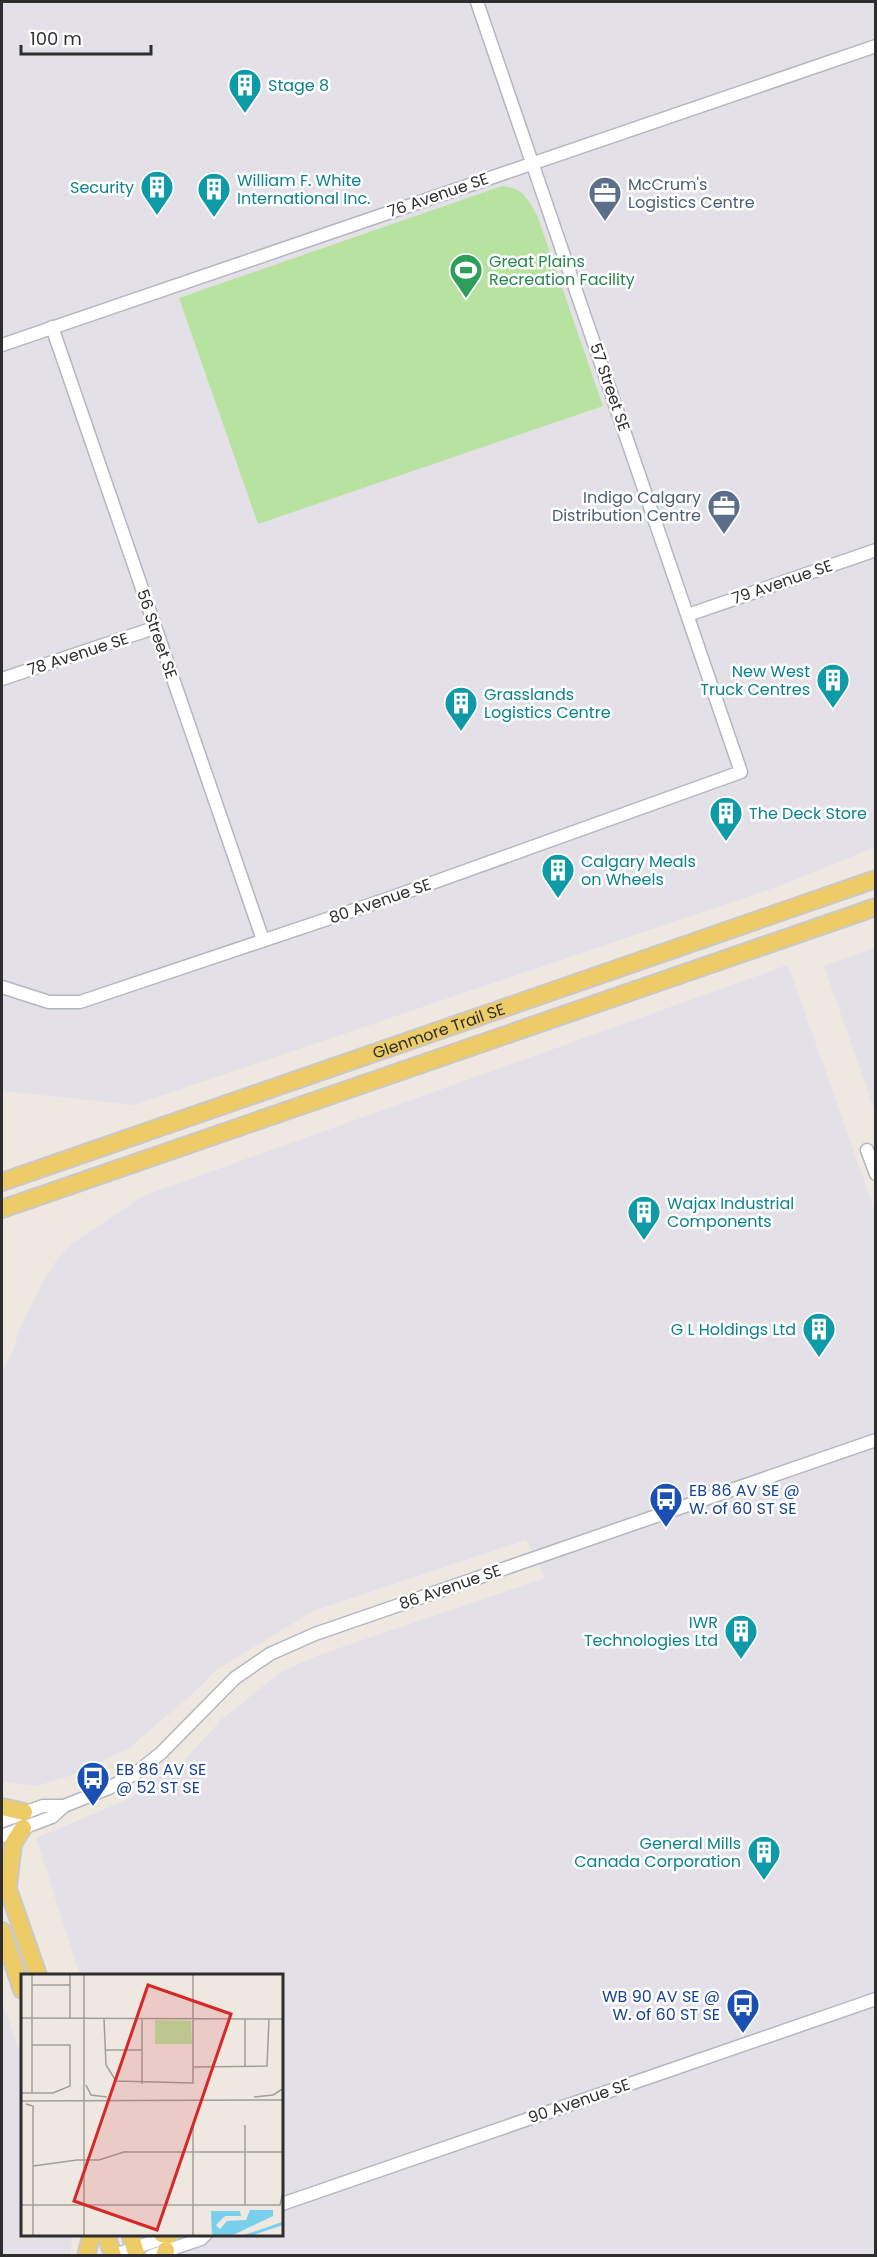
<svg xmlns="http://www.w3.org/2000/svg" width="877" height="2257" viewBox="0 0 877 2257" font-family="Poppins,sans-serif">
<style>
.industrial{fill:#e3e1e7}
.green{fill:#b8e2a0}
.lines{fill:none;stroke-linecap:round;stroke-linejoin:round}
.minor-casing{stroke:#b4b7c0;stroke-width:15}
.major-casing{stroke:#c9c9c9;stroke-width:20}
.minor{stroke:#fff;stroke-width:12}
.major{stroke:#edcb67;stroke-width:16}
.labels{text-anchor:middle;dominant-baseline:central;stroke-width:5;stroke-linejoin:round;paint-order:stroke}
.culture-label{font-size:16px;fill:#0d838f;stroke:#fff;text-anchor:start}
.service-label{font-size:16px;fill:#4e5e75;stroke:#fff;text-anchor:start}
.street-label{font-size:16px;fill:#2e2e2e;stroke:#fff}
.leisure-label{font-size:16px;fill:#27864d;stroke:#fff;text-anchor:start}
.transit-label{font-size:16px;fill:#164399;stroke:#fff;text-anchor:start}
.inset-river{fill:none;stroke:#79d0ec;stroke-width:3}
.inset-road{fill:none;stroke:#a19e99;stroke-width:1.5}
.view{fill:#d62828;fill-opacity:0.15;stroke:#d62828;stroke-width:3}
.inset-edge{fill:none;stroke:#2e2e2e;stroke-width:3}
</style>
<rect width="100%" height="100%" fill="#eee8e1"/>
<!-- industrial -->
<g class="industrial">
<polygon points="2,2 875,2 875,847 785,884 134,1105 2,1091"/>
<polygon points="875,948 876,948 875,1112 824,966"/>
<polygon points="788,965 875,1211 875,2255 174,2255 165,2235 282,2234 282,1975 80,1975 36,1838 129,1799 187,1757 222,1719 281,1672 319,1655 545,1578 526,1540 313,1611 216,1670 200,1687 128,1749 75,1774 37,1786 2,1782 2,1369 12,1354 19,1330 40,1287 56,1261 70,1245 143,1196"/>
<polygon points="2,2001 22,2059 22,2234 73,2235 70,2255 2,2255"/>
</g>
<!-- green -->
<path class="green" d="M502 186C522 187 528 199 537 215L603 406 258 524 179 298Z"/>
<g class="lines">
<defs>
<g id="minor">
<polyline points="52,327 263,940"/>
<polyline points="2,345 876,46"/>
<polyline points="688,615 876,550"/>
<polyline points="2,679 154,628"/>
<polyline points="2,987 49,1002 80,1002 390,898 741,772 477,2"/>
<polyline points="867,1150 876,1174"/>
<polyline points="2,1821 43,1806 64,1806 109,1788 136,1773 161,1753 235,1678 270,1654 315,1634 876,1440"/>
<polyline points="2,1836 52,1817 64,1806"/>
<polyline points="282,2204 876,1999"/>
<polyline points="112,2256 172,2235"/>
<polyline points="151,2256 201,2239 206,2234"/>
</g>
<g id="major">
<path id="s1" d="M2 1182 876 879"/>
<polyline points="2,1209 876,907"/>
<polyline points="2,1807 24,1812"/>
<polyline points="2,1872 38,1975"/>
<polyline points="8,1886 13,1844 23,1828"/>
<polyline points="2,1931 22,1990"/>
<polyline points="106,2234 113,2256"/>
<polyline points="130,2234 137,2256"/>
<polyline points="162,2234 170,2235"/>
<polyline points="86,2256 92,2234"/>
<polyline points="164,2256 166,2250"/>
</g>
</defs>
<!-- minor casing -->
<use href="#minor" class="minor-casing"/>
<!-- major casing -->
<use href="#major" class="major-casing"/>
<!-- minor -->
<use href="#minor" class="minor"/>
<!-- major -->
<use href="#major" class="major"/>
</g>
<!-- icons -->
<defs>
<symbol id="building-pin" viewBox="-11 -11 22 30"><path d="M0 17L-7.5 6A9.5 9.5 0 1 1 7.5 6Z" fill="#0f9aa8" stroke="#fff"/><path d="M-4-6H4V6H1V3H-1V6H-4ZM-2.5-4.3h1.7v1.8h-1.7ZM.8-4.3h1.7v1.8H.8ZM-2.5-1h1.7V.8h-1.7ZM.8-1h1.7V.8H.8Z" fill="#fff"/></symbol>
<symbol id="office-pin" viewBox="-11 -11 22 30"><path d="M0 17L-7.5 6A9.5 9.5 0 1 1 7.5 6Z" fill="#5c6f8a" stroke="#fff"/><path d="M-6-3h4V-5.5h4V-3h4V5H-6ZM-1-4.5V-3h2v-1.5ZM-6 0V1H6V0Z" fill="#fff"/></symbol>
<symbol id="stadium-pin" viewBox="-11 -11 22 30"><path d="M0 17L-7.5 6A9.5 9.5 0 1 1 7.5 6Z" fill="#2e9e5b" stroke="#fff"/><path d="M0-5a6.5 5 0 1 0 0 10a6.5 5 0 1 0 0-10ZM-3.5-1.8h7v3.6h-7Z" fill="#fff"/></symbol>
<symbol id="bus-pin" viewBox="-11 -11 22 30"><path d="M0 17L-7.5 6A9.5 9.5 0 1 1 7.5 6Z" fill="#1a4fb4" stroke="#fff"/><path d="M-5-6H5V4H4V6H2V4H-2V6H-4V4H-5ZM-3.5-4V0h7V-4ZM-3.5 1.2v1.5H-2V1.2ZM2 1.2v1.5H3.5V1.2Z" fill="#fff"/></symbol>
</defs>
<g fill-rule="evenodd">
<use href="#building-pin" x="226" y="66" width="38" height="52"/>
<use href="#building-pin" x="138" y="168" width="38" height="52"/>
<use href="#building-pin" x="195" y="170" width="38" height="52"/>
<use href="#office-pin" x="586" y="174" width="38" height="52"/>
<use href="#stadium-pin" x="447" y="251" width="38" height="52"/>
<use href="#office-pin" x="705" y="487" width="38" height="52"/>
<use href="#building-pin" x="814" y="661" width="38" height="52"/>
<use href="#building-pin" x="442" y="684" width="38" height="52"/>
<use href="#building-pin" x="707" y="794" width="38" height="52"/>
<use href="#building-pin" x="539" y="851" width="38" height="52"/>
<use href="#building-pin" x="625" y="1193" width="38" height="52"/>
<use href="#building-pin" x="800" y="1310" width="38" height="52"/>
<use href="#bus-pin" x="647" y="1480" width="38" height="52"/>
<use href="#building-pin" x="722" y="1612" width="38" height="52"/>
<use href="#bus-pin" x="74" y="1759" width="38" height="52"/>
<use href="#building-pin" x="745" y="1833" width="38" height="52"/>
<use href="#bus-pin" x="724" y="1986" width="38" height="52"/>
</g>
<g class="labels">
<!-- culture labels -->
<g class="culture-label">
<text x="268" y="85">Stage 8</text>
<text x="237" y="180">William F. White<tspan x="237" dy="18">International Inc.</tspan></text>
<text x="134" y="187" text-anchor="end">Security</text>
<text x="810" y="671" text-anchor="end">New West<tspan x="810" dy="18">Truck Centres</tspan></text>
<text x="484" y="694">Grasslands<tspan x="484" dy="18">Logistics Centre</tspan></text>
<text x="749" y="813">The Deck Store</text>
<text x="581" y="861">Calgary Meals<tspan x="581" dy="18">on Wheels</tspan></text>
<text x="667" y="1203">Wajax Industrial<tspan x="667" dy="18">Components</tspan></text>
<text x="796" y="1329" text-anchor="end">G L Holdings Ltd</text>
<text x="718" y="1622" text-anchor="end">IWR<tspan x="718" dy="18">Technologies Ltd</tspan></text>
<text x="741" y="1843" text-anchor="end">General Mills<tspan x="741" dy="18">Canada Corporation</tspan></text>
</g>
<!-- service labels -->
<g class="service-label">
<text x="628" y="184">McCrum's<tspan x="628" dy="18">Logistics Centre</tspan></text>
<text x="701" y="497" text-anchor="end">Indigo Calgary<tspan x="701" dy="18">Distribution Centre</tspan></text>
</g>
<!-- street labels -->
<g class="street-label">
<text transform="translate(438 195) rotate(-19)">76 Avenue SE</text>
<text transform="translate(610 387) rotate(71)">57 Street SE</text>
<text transform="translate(782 582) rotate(-19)">79 Avenue SE</text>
<text transform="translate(157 634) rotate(71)">56 Street SE</text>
<text transform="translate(78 654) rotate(-18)">78 Avenue SE</text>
<text transform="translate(380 901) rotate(-19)">80 Avenue SE</text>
<text stroke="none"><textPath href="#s1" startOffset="462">Glenmore Trail SE</textPath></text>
<text transform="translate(450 1587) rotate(-19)">86 Avenue SE</text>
<text transform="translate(579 2101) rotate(-19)">90 Avenue SE</text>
</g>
<!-- leisure labels -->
<g class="leisure-label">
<text x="489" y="261">Great Plains<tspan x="489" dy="18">Recreation Facility</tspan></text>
</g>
<!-- transit labels -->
<g class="transit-label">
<text x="689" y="1490">EB 86 AV SE @<tspan x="689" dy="18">W. of 60 ST SE</tspan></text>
<text x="116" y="1769">EB 86 AV SE<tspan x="116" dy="18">@ 52 ST SE</tspan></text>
<text x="720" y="1996" text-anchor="end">WB 90 AV SE @<tspan x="720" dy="18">W. of 60 ST SE</tspan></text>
</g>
</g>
<!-- overview -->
<g transform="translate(21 1974)">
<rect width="262" height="262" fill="#eee8e1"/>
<path d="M134 46 170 47 171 70H134Z" fill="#b8e2a0"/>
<path d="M229 236H252V242L210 262H191L190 237H219L220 242H204L195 251 199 255 206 247 225 246Z" fill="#79d0ec"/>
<path class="inset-river" d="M225 262 263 249"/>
<path class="inset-road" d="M11 0V119M49 0V44M63 0V262M11 11H49M0 44 263 45M83 44 85 91 95 107 172 109V0M121 44V110M224 45V92M84 76H121M172 93 246 92 248 45M65 111 70 121 86 123M0 119H32L49 112V71H11M233 123 252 121 263 114M0 127 263 126M5 130 12 132V262M172 150V262M224 151V231M56 186H78L103 178H263M12 192 56 186M0 231H259L263 214"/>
<path class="view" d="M127 11 210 40 136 256 53 227Z"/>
<rect width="262" height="262" class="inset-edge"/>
</g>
<!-- border -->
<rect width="877" height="2257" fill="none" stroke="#2e2e2e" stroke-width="6"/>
<!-- scale -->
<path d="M21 45v9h130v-9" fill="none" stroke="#2e2e2e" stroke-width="3"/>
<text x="30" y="45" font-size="18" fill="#2e2e2e" stroke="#ffffff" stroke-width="4.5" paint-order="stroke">100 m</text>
</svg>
